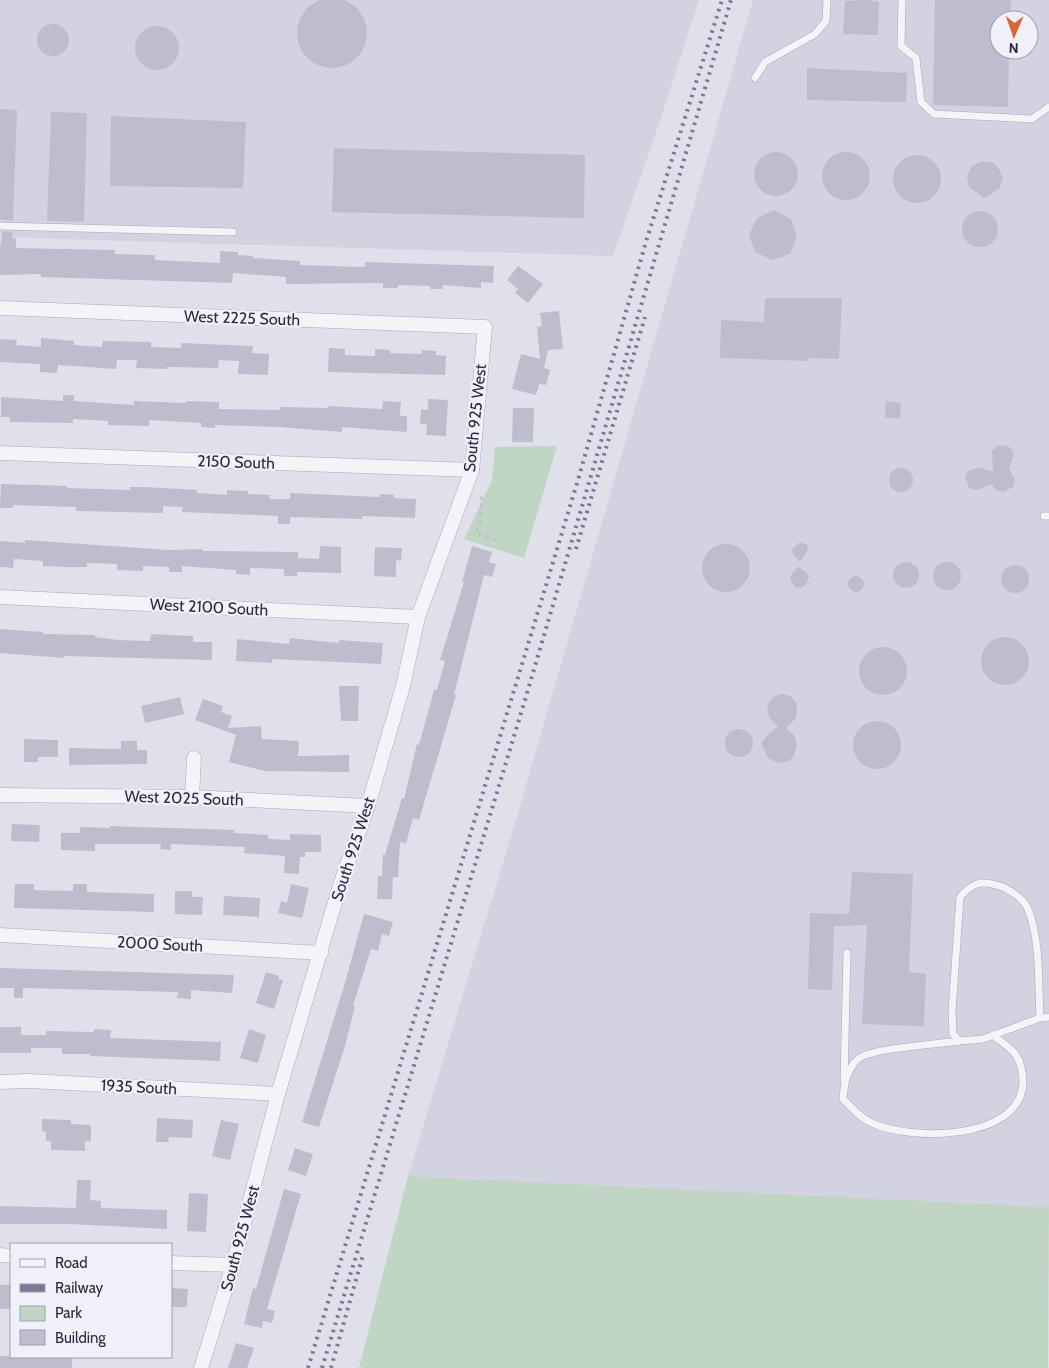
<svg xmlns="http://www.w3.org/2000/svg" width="1049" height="1368" viewBox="0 0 1049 1368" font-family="Cabin,sans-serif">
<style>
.built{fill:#d2d2e0;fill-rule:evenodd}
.green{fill:#c0d5c4}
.building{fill:#bebdce}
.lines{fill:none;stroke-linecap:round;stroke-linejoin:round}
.lane-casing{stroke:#a9a8b9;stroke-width:8}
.street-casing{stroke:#a9a8b9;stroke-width:15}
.path{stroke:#bfbec9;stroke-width:2.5;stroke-dasharray:4 4;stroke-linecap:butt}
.lane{stroke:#f4f3f8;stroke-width:7}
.street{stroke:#f4f3f8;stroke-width:14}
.rail{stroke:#797896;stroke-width:4;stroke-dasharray:2.5 5;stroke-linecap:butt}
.labels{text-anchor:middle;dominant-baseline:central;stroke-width:4.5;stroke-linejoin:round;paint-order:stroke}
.street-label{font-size:16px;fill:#282744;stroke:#f0f0f8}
</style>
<rect width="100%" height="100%" fill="#e0e0eb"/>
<!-- built -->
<g class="built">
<polygon points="0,0 699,0 659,124 613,256 0,237"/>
<path d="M753 0H1049V1207L408 1176 518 813ZM999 20H1029V50H999Z"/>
</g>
<!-- green -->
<g class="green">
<polygon points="557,446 524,558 464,539 492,480 495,447"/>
<polygon points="408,1176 1049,1207 1048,1368 359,1368"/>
</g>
<!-- building -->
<g class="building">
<circle cx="332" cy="33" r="35"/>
<polygon points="867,0 879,2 878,35 843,34 845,1"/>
<polygon points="935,0 1011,0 1010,20 999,20 999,50 1009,50 1008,107 933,105"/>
<circle cx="53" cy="40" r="16"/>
<circle cx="157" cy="48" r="22"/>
<polygon points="807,68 907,73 906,102 807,100"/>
<polygon points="0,109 17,110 13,221 0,219"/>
<polygon points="51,112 87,113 84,222 47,221"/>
<polygon points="111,116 246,122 243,188 110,186"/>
<polygon points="334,148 585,155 584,218 332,212"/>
<circle cx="776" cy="174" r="22"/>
<circle cx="846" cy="176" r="24"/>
<circle cx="917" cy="179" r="24"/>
<polygon points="982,161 994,163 998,167 1003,178 999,189 984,198 969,187 967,176 972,166"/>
<polygon points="774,210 791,219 797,237 790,254 772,260 755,252 749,235 757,218"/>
<circle cx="980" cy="229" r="18"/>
<polygon points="3,231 13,232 12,238 16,238 16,248 115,250 115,254 155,255 155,260 220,263 220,251 238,252 238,255 253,256 253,258 300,261 300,265 365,267 365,262 494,266 493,283 481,282 481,288 443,285 443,289 430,289 430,286 398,285 398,288 383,288 383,283 286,284 286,277 233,273 232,283 41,277 41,274 0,275 0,247"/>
<polygon points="518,266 543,284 528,303 515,293 518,289 507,280"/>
<polygon points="765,298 842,298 839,359 808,358 808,361 720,358 721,320 764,322"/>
<polygon points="559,311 563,349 548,350 544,368 550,370 546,385 539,384 536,395 512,389 521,354 540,359 537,327 542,326 540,313"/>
<polygon points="41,338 74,341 74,345 102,347 103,341 151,342 151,347 181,348 181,343 253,346 252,353 269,354 268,375 238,374 239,361 219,360 218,368 167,367 167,369 136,368 137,360 117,360 116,369 58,365 57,373 40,372 40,364 0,362 0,339 17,340 16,345 41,347"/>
<polygon points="329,348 345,349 345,355 375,356 375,349 390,350 390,353 422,354 422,350 436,351 436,355 446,356 445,375 328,372"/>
<polygon points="63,395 74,395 74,401 134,405 134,401 186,403 186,401 219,402 219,409 280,410 280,407 328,408 328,406 382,409 383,401 401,402 400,416 407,416 407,432 342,427 342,432 279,427 215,425 215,428 201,427 201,423 149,420 149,426 108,425 108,421 73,419 73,423 10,422 10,417 1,417 1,397 63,401"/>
<polygon points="428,399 448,400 446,436 426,435 427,424 420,424 421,409 428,410"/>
<polygon points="886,401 901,403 900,418 885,418"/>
<polygon points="513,408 534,408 533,442 512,442"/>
<polygon points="1004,445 1011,448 1014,455 1009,468 1015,480 1013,487 1003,492 996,490 991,484 977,490 969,488 965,477 968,471 979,467 993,472 992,451 997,446"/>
<circle cx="901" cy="480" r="12"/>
<polygon points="1,484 67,486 67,488 130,490 130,487 145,487 197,490 197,493 227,495 227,490 248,491 248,494 270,495 269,499 290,499 290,493 380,497 380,494 394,495 394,498 416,499 415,518 362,516 362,519 290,517 290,524 278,524 278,516 182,512 183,507 163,506 163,513 76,511 76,507 13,505 13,508 0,508"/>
<polygon points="25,540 169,550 202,549 202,551 298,552 298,558 319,559 320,546 341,547 341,573 297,572 297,576 284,576 284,569 250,568 250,575 236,574 236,570 182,566 182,572 169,572 169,567 143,566 143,571 117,570 117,564 87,563 87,567 66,567 43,566 43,561 14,559 13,568 0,567 0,541 25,543"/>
<polygon points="800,542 807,545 808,550 800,562 793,554 792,549"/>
<circle cx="726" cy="568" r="24"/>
<polygon points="472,546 492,552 489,562 496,564 492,577 484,575 454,695 456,695 419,820 413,818 406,843 400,842 398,877 393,877 392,899 377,899 378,876 382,876 383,854 385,855 402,798 404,799 417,744 419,745 434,690 437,690 445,661 440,660 464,582 462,582"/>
<polygon points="375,547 402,548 401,561 396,560 396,577 374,576"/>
<circle cx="947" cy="576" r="14"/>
<circle cx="906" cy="575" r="13"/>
<circle cx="1015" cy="579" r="14"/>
<polygon points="798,567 806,572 809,577 806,585 801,588 795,587 790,579 792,573"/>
<circle cx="856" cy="584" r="8"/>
<polygon points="0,629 43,632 43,634 95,635 95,637 118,640 150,641 151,634 193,636 193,642 212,642 212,660 64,656 64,658 0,653"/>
<circle cx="1005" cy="661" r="24"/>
<polygon points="290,638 339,643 339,640 383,643 381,664 272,659 272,663 236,661 237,639 289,644"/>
<circle cx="883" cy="671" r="24"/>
<polygon points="339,686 359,686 358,721 341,721"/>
<polygon points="782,694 791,696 797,704 796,718 786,728 794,735 797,746 793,757 789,761 778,763 768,758 761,743 768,734 778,727 769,717 767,706 773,697"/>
<polygon points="180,697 184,714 145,723 141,706"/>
<polygon points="203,699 223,706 221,712 232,716 228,728 261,726 262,739 299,741 298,756 349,755 349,772 265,771 229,762 236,735 195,720"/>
<circle cx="877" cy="745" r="24"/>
<circle cx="739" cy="743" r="14"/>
<polygon points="24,739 58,740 58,757 38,757 38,762 24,762"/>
<polygon points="121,741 137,741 137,750 147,750 147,764 69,765 69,748 121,749"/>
<polygon points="12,824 40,825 39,842 11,841"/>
<polygon points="110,826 234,830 234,833 268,835 268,839 290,840 290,834 321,835 321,852 305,852 305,857 300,857 299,874 284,873 285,856 244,853 245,847 171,844 171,850 160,849 161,844 95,844 95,851 61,850 61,833 80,833 80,827 110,828"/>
<polygon points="852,872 913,874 909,972 926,974 924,1026 862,1024 867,925 834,926 832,990 808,989 810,913 849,914"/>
<polygon points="15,884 34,884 34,890 73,891 73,884 87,884 87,892 154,894 154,912 14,908"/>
<polygon points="291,884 309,888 302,918 278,913 281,901 287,903"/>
<polygon points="175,891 192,891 192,897 203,897 202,915 175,914"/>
<polygon points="224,896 260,898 259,917 223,915"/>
<polygon points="364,914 393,922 389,936 382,934 378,951 371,949 353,1006 355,1007 344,1049 319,1127 302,1122 344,986"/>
<polygon points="0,968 234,975 232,993 191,990 191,999 177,998 178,992 23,988 23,998 14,998 14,988 0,988"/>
<polygon points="266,972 279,976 278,979 283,980 274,1009 256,1003"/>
<polygon points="0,1027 21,1027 21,1035 46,1035 46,1031 94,1032 94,1029 111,1030 110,1038 221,1042 220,1061 90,1056 90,1054 62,1054 62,1048 31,1048 31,1053 0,1053"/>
<polygon points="249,1029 266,1035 258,1063 240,1058"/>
<polygon points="157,1118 193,1120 192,1138 169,1137 168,1142 156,1142"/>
<polygon points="42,1119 71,1120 71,1124 91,1125 91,1141 85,1141 85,1151 51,1150 51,1141 46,1141 46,1132 42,1131"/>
<polygon points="221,1120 239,1124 230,1160 212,1156"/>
<polygon points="295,1148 313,1154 306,1176 288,1170"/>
<polygon points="77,1180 91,1180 90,1200 101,1201 101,1208 167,1210 167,1229 70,1224 0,1224 0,1206 76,1208"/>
<polygon points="284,1189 301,1194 267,1309 275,1311 272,1323 263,1321 262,1328 244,1324 253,1288 256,1289"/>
<polygon points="189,1193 208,1194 206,1232 187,1231"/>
<rect x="0" y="1285" width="11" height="24"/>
<polygon points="171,1288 188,1289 187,1307 171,1307"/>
<polygon points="236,1343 254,1348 247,1368 228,1368"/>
<polygon points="0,1356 72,1358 72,1368 0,1368"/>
</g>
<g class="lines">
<defs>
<g id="lane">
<polyline points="902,0 901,46 916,58 921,102 934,114 1032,119 1049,107"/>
<polyline points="755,78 765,62 815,34 826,21 827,0"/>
<polyline points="0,226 233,232"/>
<polyline points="1044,516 1049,516"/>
<path d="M1040 1018C1038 985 1041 938 1027 907 1023 898 1006 887 996 885 979 880 972 884 960 897L952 1011 953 1034 959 1041 983 1039 1040 1018 1049 1017"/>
<path d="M959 1041C940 1044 868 1048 857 1060 846 1071 844 1085 843 1099 852 1108 860 1118 872 1123 910 1141 1019 1141 1023 1084 1023 1074 1022 1064 1016 1055 1011 1048 1000 1041 993 1035"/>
<polyline points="844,1080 847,953"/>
</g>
<g id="street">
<polyline points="0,308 485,327 472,470 418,617 403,686 368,806 341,882 278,1094 233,1265 201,1368"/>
<polyline points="0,453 472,470"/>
<polyline points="0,597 418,617"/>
<polyline points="0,795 192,797 368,806"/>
<polyline points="192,797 194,758"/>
<polyline points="0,935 321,953"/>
<polyline points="0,1082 29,1081 278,1094"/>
<polyline points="0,1255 11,1256"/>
<polyline points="171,1263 233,1265"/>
</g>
</defs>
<!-- lane casing -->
<use href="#lane" class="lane-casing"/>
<!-- street casing -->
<use href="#street" class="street-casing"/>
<!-- path -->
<polyline class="path" points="480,497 482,498 480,522 476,533 496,540"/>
<!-- lane -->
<use href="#lane" class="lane"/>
<!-- street -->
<use href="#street" class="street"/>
<!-- rail -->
<g class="rail">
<polyline points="576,549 645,317"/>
<polyline points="308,1368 578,480 645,245 722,0"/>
<polyline points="322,1368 525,700 731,0"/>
<polyline points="331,1368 363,1255"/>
</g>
</g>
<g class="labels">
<!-- street labels -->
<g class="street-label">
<text transform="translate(242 318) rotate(2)">West 2225 South</text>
<text transform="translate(475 418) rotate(-84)">South 925 West</text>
<text transform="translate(236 462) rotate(2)">2150 South</text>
<text transform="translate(209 607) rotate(3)">West 2100 South</text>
<text transform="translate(184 798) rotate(2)">West 2025 South</text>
<text transform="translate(353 849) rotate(-72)">South 925 West</text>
<text transform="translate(160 944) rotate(3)">2000 South</text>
<text transform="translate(139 1087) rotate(3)">1935 South</text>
<text transform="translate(240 1238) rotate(-75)">South 925 West</text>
</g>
</g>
<!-- legend -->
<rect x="10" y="1243" width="162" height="115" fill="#f0f0f8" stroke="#a0a0b0"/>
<rect x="20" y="1259" width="25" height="8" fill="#f4f3f8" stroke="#a0a0b0"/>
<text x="55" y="1268" font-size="15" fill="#282744">Road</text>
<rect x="20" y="1284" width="25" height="8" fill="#797896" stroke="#a0a0b0"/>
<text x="55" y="1293" font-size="15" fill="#282744">Railway</text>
<rect x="20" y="1306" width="25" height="15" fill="#c0d5c4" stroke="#a0a0b0"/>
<text x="55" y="1318" font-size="15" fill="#282744">Park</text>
<rect x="20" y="1330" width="25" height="15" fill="#bebdce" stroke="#a0a0b0"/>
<text x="55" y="1343" font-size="15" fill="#282744">Building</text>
<!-- north arrow -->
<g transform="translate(1014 35) rotate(182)"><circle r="24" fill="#f0f0f8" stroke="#a0a0b0"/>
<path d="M0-4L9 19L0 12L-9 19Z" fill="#dc6439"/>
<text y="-8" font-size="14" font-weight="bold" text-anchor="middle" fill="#282744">N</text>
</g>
</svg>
